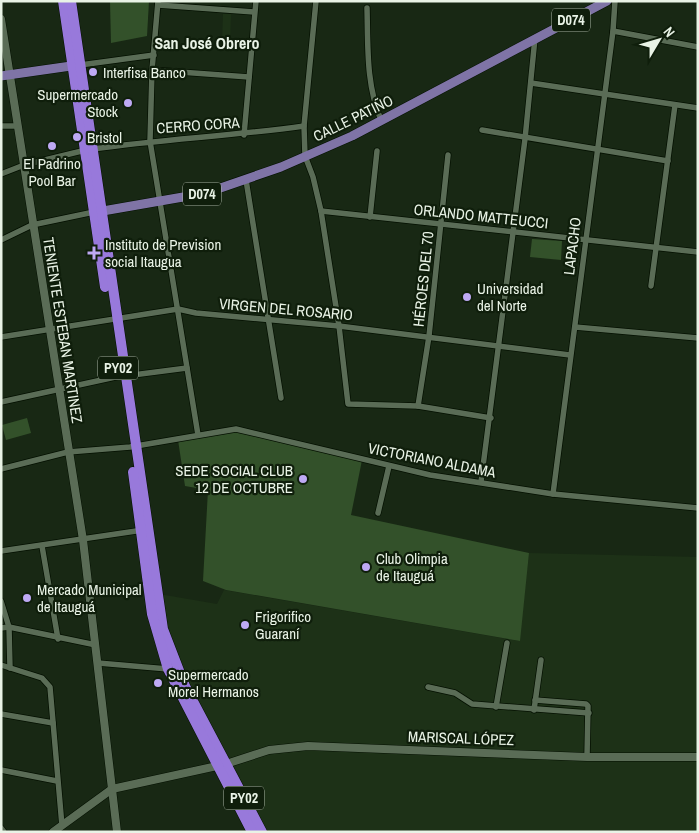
<svg xmlns="http://www.w3.org/2000/svg" width="699" height="833" viewBox="0 0 699 833" font-family="'Archivo Narrow',sans-serif">
<style>
.built{fill:#1d3117}
.green{fill:#33512a}
.lines{fill:none;stroke-linecap:round;stroke-linejoin:round}
.street-casing{stroke:#041001;stroke-width:7}
.secondary-casing{stroke:#041001;stroke-width:9}
.primary-casing{stroke:#041001;stroke-width:10}
.highway-casing{stroke:#041001;stroke-width:11}
.street{stroke:#5a6c56;stroke-width:5.5}
.secondary{stroke:#5a6c56;stroke-width:8}
.primary{stroke:#7f74a6;stroke-width:9}
.highway{stroke:#9879db;stroke-width:10}
.poi-dot{fill:#bea9f4;stroke:#0f1e0b;stroke-width:2}
.labels{text-anchor:middle;dominant-baseline:central;stroke-width:4.5;stroke-linejoin:round;paint-order:stroke}
.shield{fill:#0f1e0b;stroke:#a8b3a4;stroke-width:1}
.shield-label{font-size:14px;font-weight:bold;fill:#e9f3e6}
.poi-label{font-size:15px;fill:#e9f3e6;stroke:#0f1e0b;text-anchor:start}
.street-label{font-size:15px;fill:#e9f3e6;stroke:#0f1e0b}
.neighbourhood-label{font-size:16px;font-weight:bold;fill:#e9f3e6;stroke:#0f1e0b}
</style>
<rect width="100%" height="100%" fill="#182814"/>
<!-- built -->
<g class="built">
<polygon points="223,14 231,14 230,42 222,42"/>
<polygon points="529,553 698,557 698,832 266,832 173,656 159,594 217,604 224,590 519,641"/>
</g>
<!-- green -->
<g class="green">
<polygon points="110,1 149,1 147,36 111,43"/>
<polygon points="532,239 562,241 561,260 530,257"/>
<polygon points="27,418 31,433 6,440 2,425"/>
<polygon points="238,431 362,460 351,515 529,553 520,641 226,590 203,581 208,490 185,486 178,440"/>
</g>
<g class="lines">
<defs>
<g id="street">
<polyline points="158,1 152,70 150,141 198,435"/>
<polyline points="316,1 304,126 305,156 313,177 321,211 339,326 348,404 418,406 491,418"/>
<polyline points="158,5 254,12"/>
<path d="M367 8C368 46 366 85 381 120"/>
<polyline points="613,31 698,47"/>
<polyline points="80,65 154,55"/>
<polyline points="152,70 249,77"/>
<polyline points="531,83 698,108"/>
<polyline points="1,126 17,126"/>
<polyline points="482,130 668,161"/>
<polyline points="244,135 256,1"/>
<path d="M93 149C163 139 234 136 304 126"/>
<polyline points="1,174 24,165 86,150"/>
<polyline points="246,180 281,398"/>
<polyline points="321,211 698,252"/>
<polyline points="370,217 377,151"/>
<polyline points="1,240 32,225 94,212"/>
<polyline points="651,286 675,105"/>
<polyline points="575,327 698,338"/>
<polyline points="1,337 178,309 196,313 339,326 570,355"/>
<polyline points="125,376 187,368"/>
<polyline points="1,402 120,376"/>
<polyline points="418,406 429,336 448,155"/>
<polyline points="1,469 68,452 130,447 236,429 430,475 553,494 698,508"/>
<polyline points="481,482 525,139 535,38"/>
<polyline points="553,494 613,31 615,1"/>
<polyline points="378,513 389,466"/>
<polyline points="42,546 58,639"/>
<polyline points="1,551 143,530"/>
<polyline points="1,601 9,627 10,668"/>
<polyline points="1,628 9,627 96,645"/>
<polyline points="98,663 168,669"/>
<polyline points="1,665 42,678 50,687 62,826"/>
<polyline points="428,687 455,693 472,704 589,713"/>
<polyline points="535,700 586,704 588,706 587,757"/>
<polyline points="496,707 507,643"/>
<polyline points="534,710 541,660"/>
<polyline points="1,714 53,723"/>
<polyline points="1,770 57,781"/>
<polyline points="1,828 4,832"/>
</g>
<g id="secondary">
<polyline points="1,19 83,540 117,832"/>
<polyline points="53,832 112,789 226,764 269,750 308,746 587,757 698,757"/>
</g>
<g id="primary">
<polyline points="1,76 78,65"/>
<polyline points="97,212 206,193 281,167 352,136 607,1"/>
</g>
<g id="highway">
<polyline points="63,1 105,287"/>
<polyline points="71,1 163,629 185,686 262,832"/>
<polyline points="133,472 152,614 168,669 252,832"/>
</g>
</defs>
<!-- street casing -->
<use href="#street" class="street-casing"/>
<!-- secondary casing -->
<use href="#secondary" class="secondary-casing"/>
<!-- primary casing -->
<use href="#primary" class="primary-casing"/>
<!-- highway casing -->
<use href="#highway" class="highway-casing"/>
<!-- street -->
<use href="#street" class="street"/>
<!-- secondary -->
<use href="#secondary" class="secondary"/>
<!-- primary -->
<use href="#primary" class="primary"/>
<!-- highway -->
<use href="#highway" class="highway"/>
</g>
<!-- markers -->
<g class="poi-dot">
<circle cx="93" cy="72" r="5"/>
<circle cx="128" cy="103" r="5"/>
<circle cx="77" cy="137" r="5"/>
<circle cx="52" cy="146" r="5"/>
<path d="M91.5 245.5h5v5h5v5h-5v5h-5v-5h-5v-5h5z"/>
<circle cx="467" cy="297" r="5"/>
<circle cx="303" cy="479" r="5"/>
<circle cx="366" cy="567" r="5"/>
<circle cx="27" cy="598" r="5"/>
<circle cx="245" cy="625" r="5"/>
<circle cx="158" cy="683" r="5"/>
</g>
<g class="labels">
<!-- shield labels -->
<g class="shield">
<rect x="552" y="8.5" width="38" height="23" rx="4"/>
<rect x="183" y="182.5" width="38" height="23" rx="4"/>
<rect x="98" y="356.5" width="40" height="23" rx="4"/>
<rect x="224" y="786.5" width="40" height="23" rx="4"/>
</g>
<g class="shield-label">
<text x="571" y="20">D074</text>
<text x="202" y="194">D074</text>
<text x="118" y="368">PY02</text>
<text x="244" y="798">PY02</text>
</g>
<!-- poi labels -->
<g class="poi-label">
<text x="103" y="72">Interfisa Banco</text>
<text x="118" y="94" text-anchor="end">Supermercado<tspan x="118" dy="17">Stock</tspan></text>
<text x="87" y="137">Bristol</text>
<text x="52" y="163" text-anchor="middle">El Padrino<tspan x="52" dy="17">Pool Bar</tspan></text>
<text x="105" y="244">Instituto de Prevision<tspan x="105" dy="17">social Itaugua</tspan></text>
<text x="477" y="288">Universidad<tspan x="477" dy="17">del Norte</tspan></text>
<text x="293" y="470" text-anchor="end">SEDE SOCIAL CLUB<tspan x="293" dy="17">12 DE OCTUBRE</tspan></text>
<text x="376" y="558">Club Olimpia<tspan x="376" dy="17">de Itauguá</tspan></text>
<text x="37" y="589">Mercado Municipal<tspan x="37" dy="17">de Itauguá</tspan></text>
<text x="255" y="616">Frigorifico<tspan x="255" dy="17">Guaraní</tspan></text>
<text x="168" y="674">Supermercado<tspan x="168" dy="17">Morel Hermanos</tspan></text>
</g>
<!-- street labels -->
<g class="street-label">
<text transform="translate(353 118) rotate(-26)">CALLE PATIÑO</text>
<text transform="translate(198 125) rotate(-4)">CERRO CORA</text>
<text transform="translate(481 216) rotate(6)">ORLANDO MATTEUCCI</text>
<text transform="translate(572 246) rotate(-83)">LAPACHO</text>
<text transform="translate(423 279) rotate(-84)">HÉROES DEL 70</text>
<text transform="translate(286 309) rotate(5)">VIRGEN DEL ROSARIO</text>
<text transform="translate(63 330) rotate(81)">TENIENTE ESTEBAN MARTINEZ</text>
<text transform="translate(432 460) rotate(11)">VICTORIANO ALDAMA</text>
<text transform="translate(461 738) rotate(2)">MARISCAL LÓPEZ</text>
</g>
<!-- neighbourhood labels -->
<g class="neighbourhood-label">
<text x="207" y="43">San José Obrero</text>
</g>
</g>
<!-- border -->
<rect width="699" height="833" fill="none" stroke="#e9f3e6" stroke-width="5"/>
<!-- north arrow -->
<g transform="translate(659 40) rotate(52)" stroke="#0f1e0b" stroke-width="4" paint-order="stroke">
<path d="M0-4L9 19L0 12L-9 19Z" fill="#e9f3e6"/>
<text y="-8" font-size="14" font-weight="bold" text-anchor="middle" fill="#e9f3e6">N</text>
</g>
</svg>
